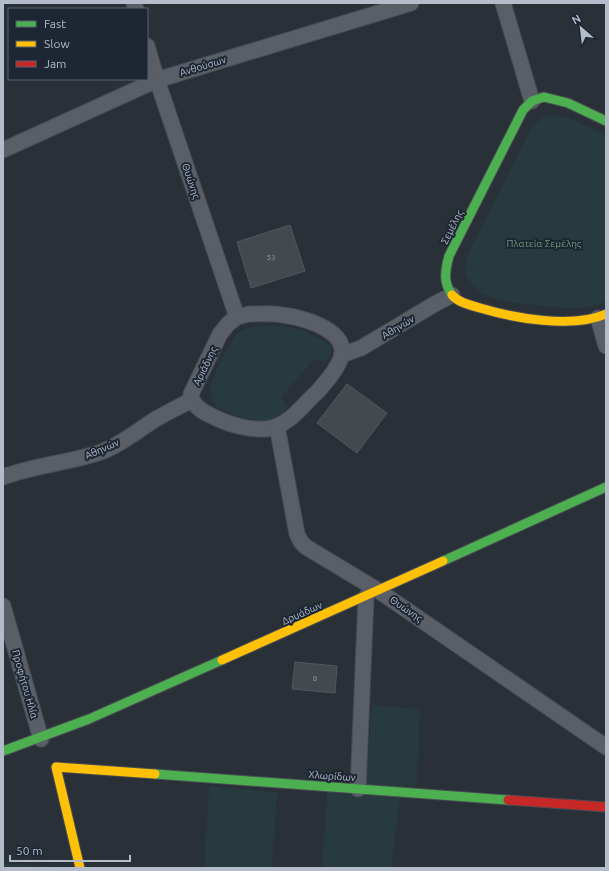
<svg xmlns="http://www.w3.org/2000/svg" width="609" height="871" viewBox="0 0 609 871" font-family="Ubuntu,sans-serif">
<style>
.green{fill:#273a3e}
.building{fill:#444950;stroke:#52575f}
.lines{fill:none;stroke-linecap:round;stroke-linejoin:round}
.street-casing{stroke:#484c53;stroke-width:17}
.fast-casing{stroke:#484c53;stroke-width:11}
.slow-casing{stroke:#484c53;stroke-width:11}
.jam-casing{stroke:#484c53;stroke-width:11}
.street{stroke:#5a5e66;stroke-width:15}
.fast{stroke:#4caf50;stroke-width:9}
.slow{stroke:#ffc107;stroke-width:9}
.jam{stroke:#c62828;stroke-width:9}
.labels{text-anchor:middle;dominant-baseline:central;stroke-width:4;stroke-linejoin:round;paint-order:stroke}
.number-label{font-size:8px;fill:#989fab}
.street-label{font-size:10px;fill:#b4bcc9;stroke:#1d2633}
.park-label{font-size:10px;fill:#6b9a76;stroke:#1d2633}
</style>
<rect width="100%" height="100%" fill="#2a3038"/>
<!-- green -->
<g class="green">
<path d="M553 115C572 118 589 127 606 136V301L599 305 581 308H564L516 303 498 299 480 293 467 278 465 271 467 256 533 125 542 118Z"/>
<path d="M259 326C269 326 279 325 288 327 304 330 319 338 332 346L331 354 326 362 316 359 313 360 284 394 281 398 288 407C284 414 272 421 264 421 256 421 223 413 217 407 213 403 211 396 211 390 211 376 228 349 235 336 241 329 250 327 259 326Z"/>
<polygon points="372,705 420,709 417,783 400,799 391,868 322,868 327,792 364,797"/>
<polygon points="209,786 277,792 272,868 204,868"/>
<polygon points="3,863 70,868 75,868 3,868"/>
</g>
<!-- building -->
<g class="building">
<polygon points="290,225 305,271 251,288 237,242"/>
<polygon points="347,384 387,413 357,453 317,423"/>
<polygon points="295,662 337,666 335,693 292,689"/>
</g>
<g class="lines">
<defs>
<g id="street">
<polyline points="134,3 136,9"/>
<polyline points="503,3 532,101"/>
<polyline points="147,46 157,80 237,317"/>
<polyline points="3,150 157,80 411,3"/>
<path d="M249 314C260 314 271 313 282 315 300 317 343 328 342 352 341 367 319 391 308 401 297 413 284 427 266 429 250 430 230 425 216 418 205 413 192 407 191 394L220 334 228 324 237 317Z"/>
<polyline points="598,318 606,346"/>
<polyline points="342,355 361,348 433,305 452,295"/>
<polyline points="277,426 297,534 301,542 306,547 379,591 606,747"/>
<path d="M3 477C35 465 69 463 101 452 121 445 138 430 156 419 168 412 180 406 192 400"/>
<polyline points="3,606 41,739"/>
<polyline points="358,789 366,597"/>
</g>
<g id="fast">
<path d="M452 295C443 282 445 271 449 256L523 110 532 101 544 97 568 103 606 121"/>
<polyline points="443,561 606,487"/>
<polyline points="3,751 89,719 222,660"/>
<polyline points="155,774 508,800"/>
</g>
<g id="slow">
<path d="M452 295C459 303 470 305 480 308 514 318 572 329 606 314"/>
<polyline points="222,660 443,561"/>
<polyline points="80,868 56,767 155,774"/>
</g>
<polyline id="jam" points="508,800 606,807"/>
</defs>
<!-- street casing -->
<use href="#street" class="street-casing"/>
<!-- fast casing -->
<use href="#fast" class="fast-casing"/>
<!-- slow casing -->
<use href="#slow" class="slow-casing"/>
<!-- jam casing -->
<use href="#jam" class="jam-casing"/>
<!-- street -->
<use href="#street" class="street"/>
<!-- fast -->
<use href="#fast" class="fast"/>
<!-- slow -->
<use href="#slow" class="slow"/>
<!-- jam -->
<use href="#jam" class="jam"/>
</g>
<g class="labels">
<!-- number labels -->
<g class="number-label">
<text x="271" y="257">53</text>
<text x="315" y="678">8</text>
</g>
<!-- street labels -->
<g class="street-label">
<text transform="translate(203 66) rotate(-17)">Ανθούσων</text>
<text transform="translate(191 181) rotate(71)">Θυώνης</text>
<text transform="translate(452 227) rotate(-63)">Σεμέλης</text>
<text transform="translate(398 327) rotate(-31)">Αθηνών</text>
<text transform="translate(205 366) rotate(-64)">Αριάδνης</text>
<text transform="translate(102 449) rotate(-23)">Αθηνών</text>
<text transform="translate(406 609) rotate(35)">Θυώνης</text>
<text transform="translate(302 613) rotate(-24)">Δρυάδων</text>
<text transform="translate(25 684) rotate(74)">Προφήτου Ηλία</text>
<text transform="translate(332 776) rotate(4)">Χλωρίδων</text>
</g>
<!-- park labels -->
<g class="park-label">
<text x="544" y="243">Πλατεία Σεμέλης</text>
</g>
</g>
<!-- border -->
<rect width="609" height="871" fill="none" stroke="#b4bcc9" stroke-width="8"/>
<!-- legend -->
<rect x="8" y="8" width="140" height="72" fill="#1d2633" stroke="#59626f"/>
<rect x="16" y="21" width="20" height="6" fill="#4caf50" stroke="#59626f"/>
<text x="44" y="28" font-size="12" fill="#b4bcc9">Fast</text>
<rect x="16" y="41" width="20" height="6" fill="#ffc107" stroke="#59626f"/>
<text x="44" y="48" font-size="12" fill="#b4bcc9">Slow</text>
<rect x="16" y="61" width="20" height="6" fill="#c62828" stroke="#59626f"/>
<text x="44" y="68" font-size="12" fill="#b4bcc9">Jam</text>
<!-- north arrow -->
<g transform="translate(581 28) rotate(332)" stroke="#1d2633" stroke-width="3" paint-order="stroke">
<path d="M0-3L7 15L0 10L-7 15Z" fill="#b4bcc9"/>
<text y="-6" font-size="11" font-weight="bold" text-anchor="middle" fill="#b4bcc9">N</text>
</g>
<!-- scale -->
<path d="M10 855v6h120v-6" fill="none" stroke="#b4bcc9" stroke-width="2"/>
<text x="16" y="855" font-size="12" fill="#b4bcc9" stroke="#1d2633" stroke-width="3" paint-order="stroke">50 m</text>
</svg>
